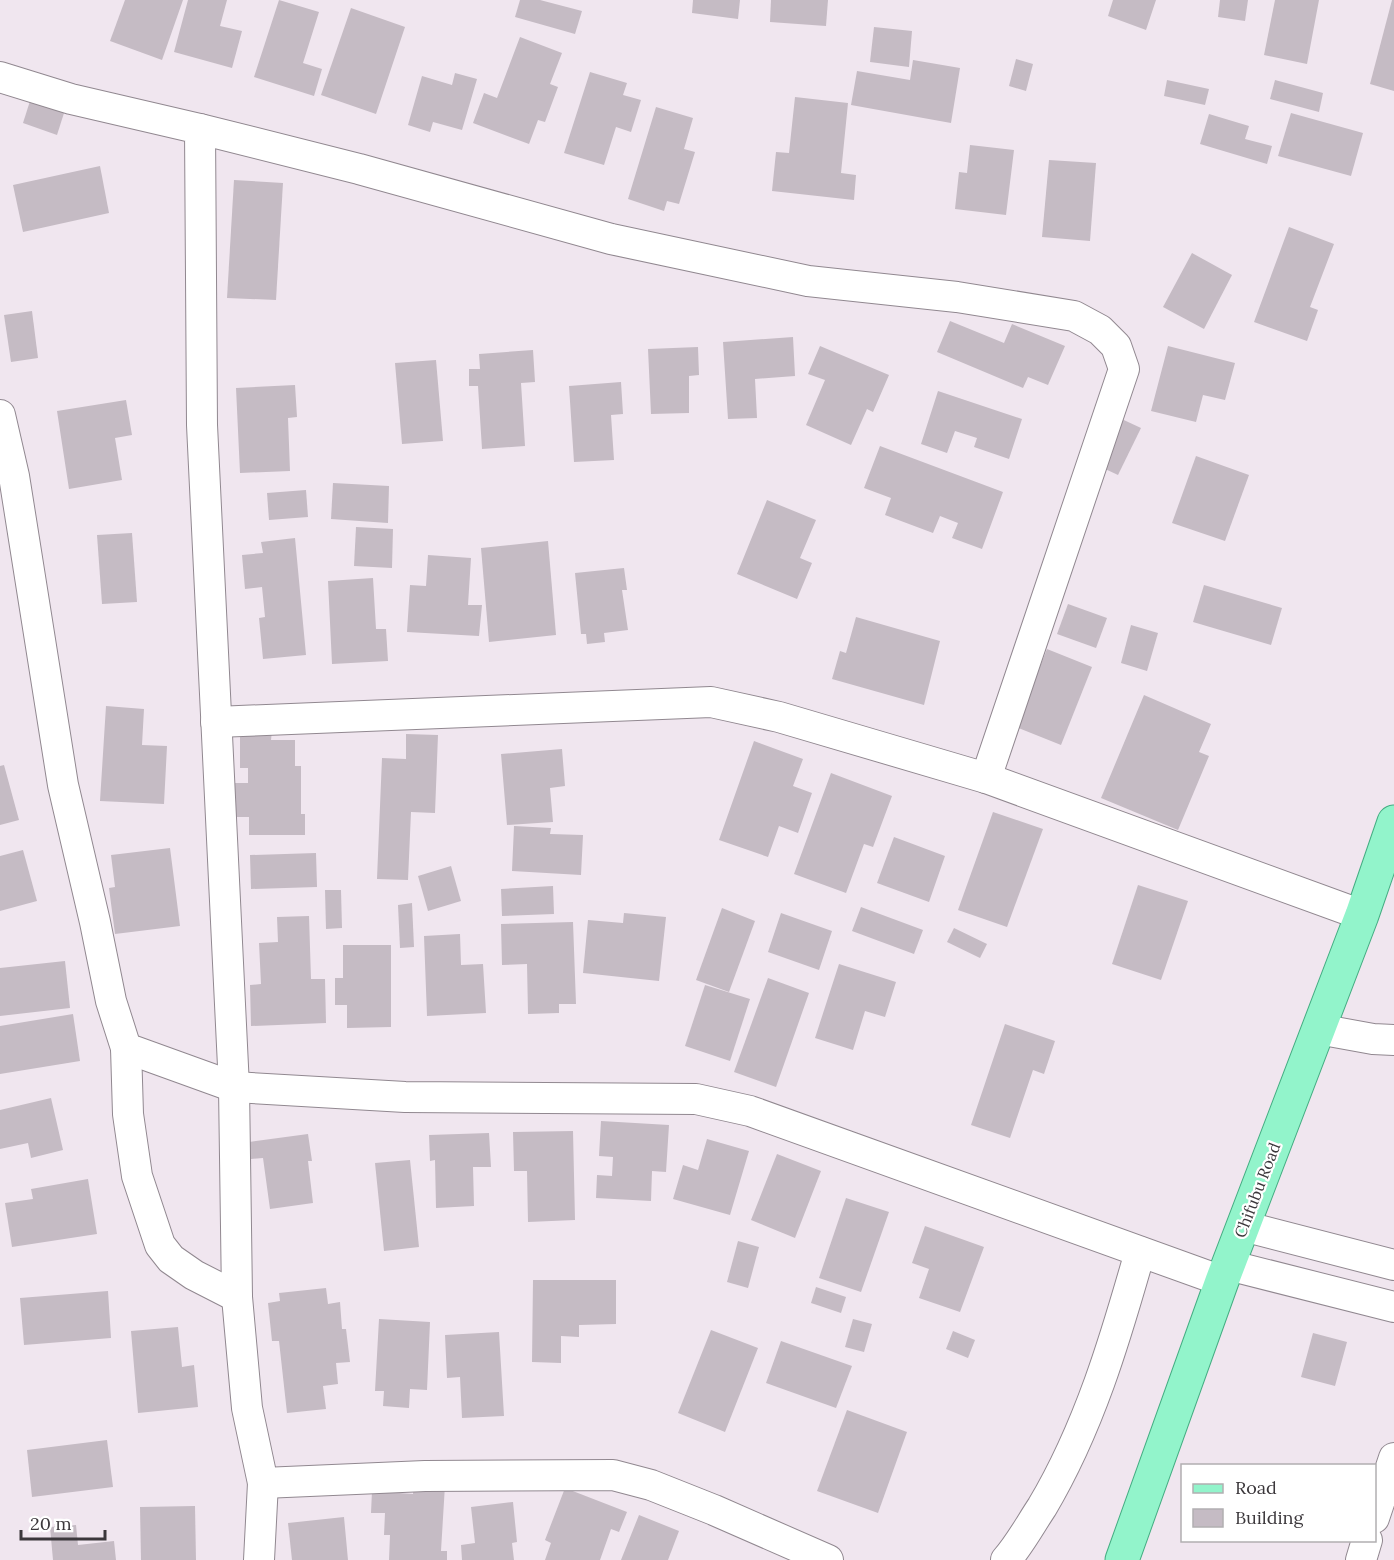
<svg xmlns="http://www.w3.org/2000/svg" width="1394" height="1560" viewBox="0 0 1394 1560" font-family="Lora,serif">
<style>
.building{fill:#c5bbc4}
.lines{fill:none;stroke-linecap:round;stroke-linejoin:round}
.minor-casing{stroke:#918890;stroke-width:32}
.major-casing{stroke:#44ad82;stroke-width:35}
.minor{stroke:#fff;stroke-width:30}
.major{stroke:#92f4cb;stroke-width:33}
.labels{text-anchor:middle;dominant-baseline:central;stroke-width:4.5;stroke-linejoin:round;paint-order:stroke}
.street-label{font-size:16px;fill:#3b373b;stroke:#fff}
</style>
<rect width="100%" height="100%" fill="#f0e6ef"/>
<!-- building -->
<g class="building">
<polygon points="125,0 183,0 162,60 110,41"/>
<polygon points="188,0 227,0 220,26 242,31 232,68 174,52"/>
<polygon points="279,0 319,12 303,63 322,69 314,96 254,77"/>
<polygon points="520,0 540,0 582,11 575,34 515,17"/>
<polygon points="693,0 740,0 738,19 692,13"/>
<polygon points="771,0 828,0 826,26 770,22"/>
<polygon points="1113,0 1156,0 1146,30 1108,16"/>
<polygon points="1220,0 1248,0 1245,21 1218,17"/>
<polygon points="1275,0 1319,0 1307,64 1264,55"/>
<polygon points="1392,0 1394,0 1394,91 1370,84"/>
<polygon points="351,8 405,27 376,114 321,95"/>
<polygon points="874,27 912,31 909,67 870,62"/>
<polygon points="520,37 562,53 550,84 558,87 545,122 538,120 529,144 473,123 484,93 497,98"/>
<polygon points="1016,59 1033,64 1026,91 1009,86"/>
<polygon points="913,60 960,68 951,123 851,105 857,71 910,80"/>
<polygon points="590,72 627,83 623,95 641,100 631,132 616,127 604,165 564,153"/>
<polygon points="455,73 477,79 462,130 433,122 430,132 408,125 422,76 452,85"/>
<polygon points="1167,80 1209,89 1205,105 1164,96"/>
<polygon points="1275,80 1323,93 1319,112 1270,99"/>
<polygon points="795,97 848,103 841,173 856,175 854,200 772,191 776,152 789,153"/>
<polygon points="30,101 64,113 57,135 23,123"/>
<polygon points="656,107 693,118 684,149 695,152 679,204 667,201 664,211 628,199"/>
<polygon points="1291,113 1363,133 1351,176 1278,156"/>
<polygon points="1209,114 1249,126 1245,139 1272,146 1267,164 1200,144"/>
<polygon points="970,145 1014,150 1006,215 955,209 959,172 967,173"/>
<polygon points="1049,160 1096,163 1090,241 1042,237"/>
<polygon points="100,166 109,213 23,232 13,185"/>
<polygon points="234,180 283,183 276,300 227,298"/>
<polygon points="1289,227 1334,244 1310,307 1318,310 1307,341 1254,322"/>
<polygon points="1192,253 1232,275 1204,329 1163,307"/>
<polygon points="32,311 38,358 11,362 4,315"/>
<polygon points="950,321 1004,343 1012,324 1065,346 1048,385 1028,377 1023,388 937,352"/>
<polygon points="793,337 795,376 755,379 757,418 728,419 723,342"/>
<polygon points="820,346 889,375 873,412 867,409 851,445 806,425 825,380 808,374"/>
<polygon points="1168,346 1235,363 1225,400 1203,395 1196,422 1151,411"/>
<polygon points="698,347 699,375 689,376 689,413 651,414 648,349"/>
<polygon points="533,350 535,382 521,383 525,446 482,449 478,386 469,386 469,369 480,369 479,354"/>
<polygon points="436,360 443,441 402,444 395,363"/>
<polygon points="621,382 623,414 611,415 614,460 574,462 569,386"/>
<polygon points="295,385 297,417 288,418 290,471 240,473 236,388"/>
<polygon points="938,391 1022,419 1009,459 974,447 977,438 955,431 947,453 921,444"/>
<polygon points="126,400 132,435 115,438 122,480 69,489 57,411"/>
<polygon points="1113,415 1141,428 1118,475 1090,462"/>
<polygon points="880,446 1003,492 982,549 952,538 958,523 940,516 933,533 885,515 891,498 864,488"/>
<polygon points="1196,456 1249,475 1225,541 1172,523"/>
<polygon points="333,483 389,486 388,523 331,519"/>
<polygon points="306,490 308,517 269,520 267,493"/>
<polygon points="767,500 816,520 800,558 812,563 797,599 737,574"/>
<polygon points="356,527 393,529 392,568 354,566"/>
<polygon points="132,533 137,602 102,604 97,535"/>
<polygon points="295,538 306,655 263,659 259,618 265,617 262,587 245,589 242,555 263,553 261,542"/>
<polygon points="548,541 556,635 489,642 481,548"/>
<polygon points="428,555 471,558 468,605 482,605 479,636 407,632 410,585 426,586"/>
<polygon points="624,568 627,590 622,590 628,630 604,633 605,642 587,644 586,634 581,634 575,573"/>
<polygon points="373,578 376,629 386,629 388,661 332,664 328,581"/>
<polygon points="1204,585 1282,608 1271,645 1193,622"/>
<polygon points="1068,604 1107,618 1096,648 1057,634"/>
<polygon points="856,617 940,641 924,705 832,679 840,651 846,653"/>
<polygon points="1131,625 1158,633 1147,671 1121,663"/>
<polygon points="1047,649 1092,667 1061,745 1016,727"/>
<polygon points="1144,695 1211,724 1199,752 1209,756 1178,830 1101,798"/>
<polygon points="106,706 144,709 142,745 167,746 164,804 100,801"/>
<polygon points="240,730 272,731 271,740 295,740 295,766 301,766 301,814 305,814 305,835 249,835 249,817 228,817 228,783 248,783 248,768 240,768"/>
<polygon points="406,734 438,735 435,813 411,812 408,880 377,879 382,758 406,759"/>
<polygon points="754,741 803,759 793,786 812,793 798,833 779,826 768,857 719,840"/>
<polygon points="562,749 565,786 550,788 553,822 507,825 501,754"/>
<polygon points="4,765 19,820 0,825 0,766"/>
<polygon points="831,773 892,796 873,847 864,844 846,893 794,874"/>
<polygon points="993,812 1043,829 1007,927 958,910"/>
<polygon points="514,826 551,828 550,834 583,835 581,875 512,871"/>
<polygon points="894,837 945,856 929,902 877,883"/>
<polygon points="170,848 180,926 115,934 109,888 115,887 111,855"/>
<polygon points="23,850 37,901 0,911 0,856"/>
<polygon points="316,853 317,887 251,889 250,855"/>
<polygon points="451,866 461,901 428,911 418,876"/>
<polygon points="1138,885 1188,901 1161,980 1112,964"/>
<polygon points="553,886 554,914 502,916 501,889"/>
<polygon points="325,890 341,890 342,928 326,929"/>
<polygon points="412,903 414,947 400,948 398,905"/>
<polygon points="861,907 923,930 914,954 852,931"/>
<polygon points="722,908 755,921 729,992 696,980"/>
<polygon points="624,913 666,917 659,981 583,973 588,920 623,923"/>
<polygon points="781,913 832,931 819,970 768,952"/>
<polygon points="309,916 311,979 325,979 326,1023 251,1026 250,985 261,984 259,943 278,942 277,917"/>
<polygon points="573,922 576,1004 559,1004 559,1013 528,1014 527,964 502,965 501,924"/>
<polygon points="954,928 987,944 980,958 947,942"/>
<polygon points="460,934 461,965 483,964 486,1013 427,1016 424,936"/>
<polygon points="343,945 391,945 391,1027 347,1028 347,1005 335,1005 335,978 343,978"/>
<polygon points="65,961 70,1008 0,1016 0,968"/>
<polygon points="839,964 896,982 885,1017 865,1011 853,1050 815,1038"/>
<polygon points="768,978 809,993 776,1087 734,1072"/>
<polygon points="705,985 750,999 730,1061 685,1046"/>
<polygon points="73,1014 80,1061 0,1074 0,1026"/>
<polygon points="1005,1024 1055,1041 1044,1074 1033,1070 1010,1138 971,1125"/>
<polygon points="51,1098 63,1150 31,1158 28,1143 0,1149 0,1110"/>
<polygon points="601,1121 669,1125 666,1172 652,1171 651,1201 596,1198 597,1175 612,1176 613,1157 599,1156"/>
<polygon points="573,1131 575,1220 528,1222 527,1171 514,1171 513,1132"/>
<polygon points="489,1133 491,1167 473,1167 474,1206 436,1208 435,1160 430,1161 429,1135"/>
<polygon points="308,1134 312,1161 308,1161 313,1203 270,1209 263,1158 251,1159 249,1142"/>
<polygon points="707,1139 749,1151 730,1215 673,1199 683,1165 698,1170"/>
<polygon points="777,1154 821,1171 795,1238 751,1220"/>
<polygon points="410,1160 419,1247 384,1251 375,1163"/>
<polygon points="88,1179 97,1234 12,1247 5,1203 33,1199 31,1189"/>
<polygon points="846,1198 889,1212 861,1292 819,1278"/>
<polygon points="925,1226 984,1247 960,1312 919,1298 929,1269 912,1263"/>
<polygon points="738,1241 759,1247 748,1288 727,1282"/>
<polygon points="533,1280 616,1280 616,1324 579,1325 579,1337 561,1336 561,1363 532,1362"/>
<polygon points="816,1287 846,1297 841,1313 811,1303"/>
<polygon points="326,1288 328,1304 340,1302 342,1329 346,1329 350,1362 336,1363 338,1384 323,1386 326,1409 287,1413 279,1341 272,1341 268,1303 280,1301 279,1293"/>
<polygon points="108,1291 111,1338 24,1345 20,1298"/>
<polygon points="379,1319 430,1322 427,1390 410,1389 409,1408 383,1406 384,1391 375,1391"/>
<polygon points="853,1319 872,1324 864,1352 845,1347"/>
<polygon points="178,1327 182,1367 194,1365 198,1407 138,1413 131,1331"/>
<polygon points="711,1330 758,1348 725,1432 678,1413"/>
<polygon points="953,1331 975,1340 968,1358 946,1349"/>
<polygon points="499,1332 504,1416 462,1418 460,1377 447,1378 445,1335"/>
<polygon points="1313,1333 1347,1342 1335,1386 1301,1377"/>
<polygon points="781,1341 852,1366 836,1408 766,1383"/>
<polygon points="847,1410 907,1432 878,1513 817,1491"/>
<polygon points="107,1440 113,1487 32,1497 27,1450"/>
<polygon points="414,1483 445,1485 441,1551 447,1551 447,1560 389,1560 390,1535 384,1535 385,1513 371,1513 372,1491 413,1494"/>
<polygon points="565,1488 627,1512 619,1532 611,1529 600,1560 545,1560 551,1543 545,1540"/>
<polygon points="513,1502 517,1542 512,1543 514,1560 462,1560 461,1545 475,1543 471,1507"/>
<polygon points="195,1506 196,1560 141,1560 140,1507"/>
<polygon points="639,1515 679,1531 668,1560 621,1560"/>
<polygon points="344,1517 348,1560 292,1560 288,1523"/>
<polygon points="76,1525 78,1545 114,1541 116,1560 53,1560 50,1527"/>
</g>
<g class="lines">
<defs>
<g id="minor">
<polyline points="0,77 71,99 200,129 202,425 234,1087 237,1297 247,1408 263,1483 425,1476 613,1475 651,1485 714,1510 828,1560"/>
<polyline points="200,129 359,169 611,239 808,281 957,297 1074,316 1100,330 1116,346 1124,369 986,778"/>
<polyline points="0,415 14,476 63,785 95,922 111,1001 126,1048 234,1087 405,1097 696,1099 750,1111 1222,1281"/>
<polyline points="216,722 711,702 779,717 986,778 1362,915"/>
<polyline points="1318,1029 1373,1039 1394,1040"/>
<polyline points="126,1048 128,1114 137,1176 160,1245 171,1259 194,1275 237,1297"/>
<polyline points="1243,1226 1394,1265"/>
<polyline points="1228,1265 1394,1307"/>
<polyline points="1374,1518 1394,1458"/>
<polyline points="259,1560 263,1483"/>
<path d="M1006 1560C1020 1544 1030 1525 1042 1507 1089 1428 1115 1340 1140 1252"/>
<polyline points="1361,1560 1367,1540"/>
</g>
<polyline id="major" points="1122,1560 1222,1281 1362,915 1394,822"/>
</defs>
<!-- minor casing -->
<use href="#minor" class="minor-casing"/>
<!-- major casing -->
<use href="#major" class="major-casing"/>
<!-- minor -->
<use href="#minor" class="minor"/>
<!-- major -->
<use href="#major" class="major"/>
</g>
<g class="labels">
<!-- street labels -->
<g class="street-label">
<text transform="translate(1257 1190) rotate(-69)">Chifubu Road</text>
</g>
</g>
<!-- legend -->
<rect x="1181" y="1464" width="195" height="78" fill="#ffffff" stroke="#b1afb1" stroke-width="1.5"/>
<rect x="1193" y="1484" width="30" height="9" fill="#92f4cb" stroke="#b1afb1" stroke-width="1.5"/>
<text x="1235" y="1494" font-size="18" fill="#3b373b">Road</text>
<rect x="1193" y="1509" width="30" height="18" fill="#c5bbc4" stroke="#b1afb1" stroke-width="1.5"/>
<text x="1235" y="1524" font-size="18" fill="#3b373b">Building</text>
<!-- scale -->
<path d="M21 1530v9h84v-9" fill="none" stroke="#3b373b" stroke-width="3"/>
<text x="30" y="1530" font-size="18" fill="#3b373b" stroke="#ffffff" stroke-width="4.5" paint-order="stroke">20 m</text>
</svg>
